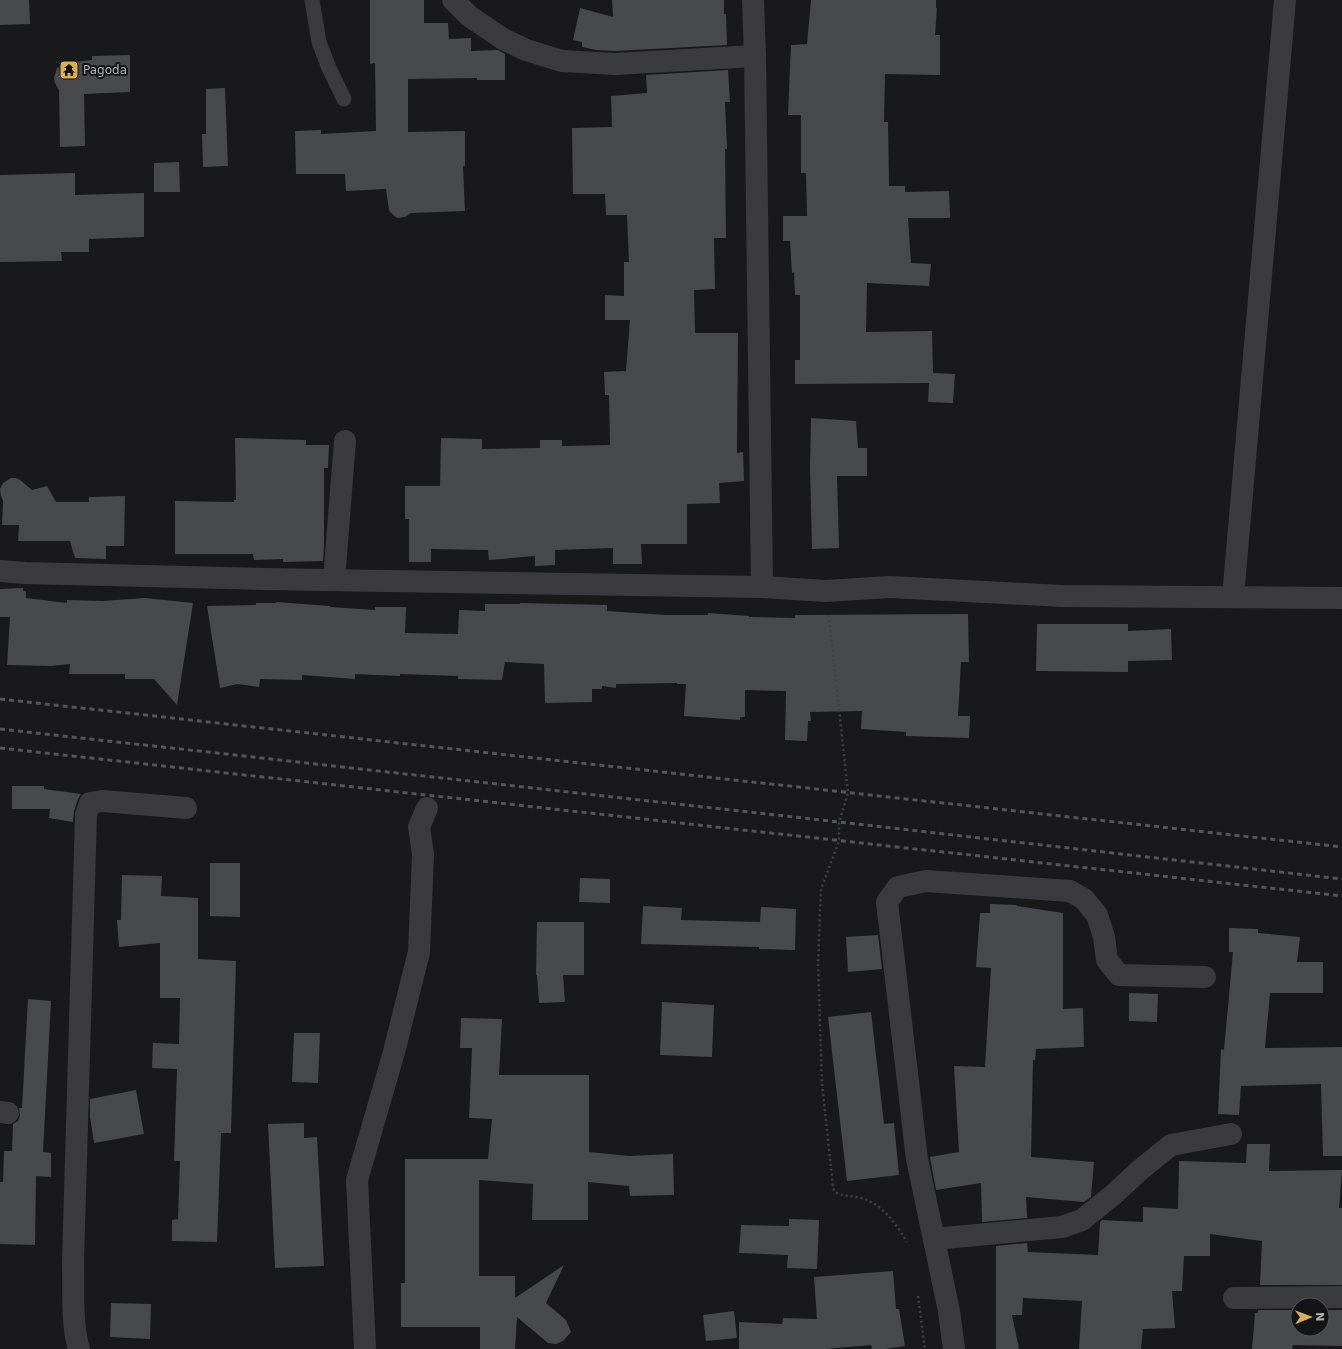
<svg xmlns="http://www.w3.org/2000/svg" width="1342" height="1349" viewBox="0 0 1342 1349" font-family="'DejaVu Sans',sans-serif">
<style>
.building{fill:#48494d}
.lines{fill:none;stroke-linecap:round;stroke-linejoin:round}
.path{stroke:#414246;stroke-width:2.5;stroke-dasharray:2 3;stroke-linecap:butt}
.service{stroke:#3b3b3f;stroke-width:15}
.minor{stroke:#3b3b3f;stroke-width:22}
.rail{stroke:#54555a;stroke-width:3;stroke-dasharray:5 4;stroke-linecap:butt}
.labels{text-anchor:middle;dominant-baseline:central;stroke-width:4;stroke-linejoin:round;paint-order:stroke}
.poi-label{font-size:12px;fill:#adb1b9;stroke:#141416;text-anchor:start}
</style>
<rect width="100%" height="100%" fill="#19191b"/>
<!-- building -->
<g class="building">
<polygon points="0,0 29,0 30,24 0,25"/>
<polygon points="370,0 424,0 424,23 448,23 449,39 471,38 471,51 498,50 505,54 505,80 477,80 477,78 408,79 408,132 465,131 465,166 463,166 465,211 411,213 405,217 397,218 391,213 389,210 386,189 346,191 345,174 296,174 295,131 321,130 321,134 376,131 375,63 370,64"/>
<polygon points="612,0 724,0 724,14 726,14 727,45 615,51 596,50 582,47 582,42 573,40 580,8 613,17"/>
<polygon points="811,0 936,0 936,8 937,8 935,35 940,35 940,75 885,74 884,122 888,122 889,186 905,186 905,192 949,191 950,218 908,218 911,263 931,264 929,286 867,283 866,332 932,331 933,373 955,374 953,403 928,402 929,383 795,384 795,360 800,360 800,295 795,295 794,272 792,273 790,241 783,241 783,216 807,216 806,173 801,173 801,115 788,115 791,45 807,44"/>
<polygon points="130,55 130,92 84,94 85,146 60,147 59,90 55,83 54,78 57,68 65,63 92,60 92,56"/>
<polygon points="728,70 730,102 725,102 727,149 725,149 726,238 714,238 715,289 694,290 695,333 738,333 737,453 743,452 744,481 719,483 720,503 687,504 687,544 641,544 642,564 613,564 613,548 555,550 555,565 535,566 535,556 489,560 488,550 431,549 431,562 409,562 409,519 405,519 405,486 440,486 441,438 482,439 482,449 540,448 540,440 562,440 562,446 610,445 609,395 605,395 604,372 626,371 630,320 605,320 605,295 624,296 624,262 629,262 627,215 606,215 605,194 573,194 572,128 612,127 611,96 647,93 646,75"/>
<polygon points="225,88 228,166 203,167 202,134 206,134 206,89"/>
<polygon points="179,162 180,192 154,192 154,163"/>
<polygon points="75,173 75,195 144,193 144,237 89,239 89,252 61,252 62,261 0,262 0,175"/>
<polygon points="811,418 856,421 858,448 867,448 867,476 837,476 839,548 812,549 810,466"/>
<polygon points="235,438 306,440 306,445 329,445 328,468 324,468 324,545 323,561 283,562 283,559 254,560 253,554 175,554 175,501 234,502 234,500 236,500"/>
<polygon points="11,478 16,478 20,480 32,490 47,486 56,502 89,502 89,497 125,496 124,546 106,546 106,559 75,558 70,541 18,541 19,525 2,525 3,501 1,496 0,489 3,483"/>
<polygon points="23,588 23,591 26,591 26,598 67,603 67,600 103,601 145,598 193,603 177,705 154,679 125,679 125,674 69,674 70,664 51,666 7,665 10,617 0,617 0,589"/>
<polygon points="276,602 330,606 330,607 375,610 375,607 406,607 405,633 458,634 459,610 485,611 485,604 520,604 520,603 607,605 607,611 666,615 708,615 708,613 749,616 749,617 795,618 795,615 968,614 969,662 961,662 958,716 970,716 969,738 906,736 906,732 861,729 862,711 810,712 811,721 808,721 807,741 785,740 786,691 745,690 745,717 740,717 740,720 684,716 686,684 677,684 677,683 616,684 616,688 602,686 602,689 592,689 592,702 545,703 544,664 505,662 502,680 458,679 458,676 400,674 400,676 355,674 355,679 302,675 302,680 260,679 259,687 237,684 220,688 207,606 256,605 256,603 276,603"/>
<polygon points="1037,624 1128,624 1128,631 1171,629 1172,660 1128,661 1128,672 1036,671"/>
<polygon points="12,786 44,786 44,789 81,794 78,799 74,811 73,822 49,818 50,809 12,809"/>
<polygon points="210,863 240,863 240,917 210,916"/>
<polygon points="122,875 162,876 161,896 198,898 198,959 236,961 231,1133 221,1133 217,1242 172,1241 172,1220 178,1219 180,1161 174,1161 177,1069 152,1068 153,1043 179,1044 180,998 160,998 160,943 119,947 117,920 121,920"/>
<polygon points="580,878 610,879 610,903 579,902"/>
<polygon points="990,904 1017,905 1017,906 1063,913 1063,1009 1083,1008 1084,1047 1036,1049 1035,1060 1033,1060 1031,1157 1094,1162 1091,1197 1084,1202 1026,1197 1027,1218 982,1222 981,1183 936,1190 930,1157 959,1152 954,1066 985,1067 991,968 976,967 980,913 990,913"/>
<polygon points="643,906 682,908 681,920 760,922 761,907 796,909 795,950 759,949 759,947 641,944"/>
<polygon points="537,922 584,922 584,975 563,975 565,1002 539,1003 537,975 536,975"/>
<polygon points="1229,928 1258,929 1258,933 1300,937 1297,962 1323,962 1323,993 1270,993 1265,1048 1342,1047 1342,1156 1323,1156 1321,1084 1241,1086 1239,1115 1218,1114 1221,1049 1224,1050 1233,952 1229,952"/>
<polygon points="878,935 882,969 848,972 846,937"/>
<polygon points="1129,993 1158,994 1157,1022 1129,1021"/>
<polygon points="28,999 51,1001 43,1152 51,1153 51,1177 36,1176 35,1245 0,1244 0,1182 3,1182 4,1151 12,1151 13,1124 18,1121 20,1115 19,1108 22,1108"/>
<polygon points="662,1002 714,1005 712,1057 660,1055"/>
<polygon points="871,1012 884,1124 894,1123 899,1175 847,1181 828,1017"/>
<polygon points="461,1018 502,1019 499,1075 589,1075 589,1152 629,1156 673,1154 674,1195 630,1196 629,1186 588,1182 588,1220 532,1220 533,1184 479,1180 479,1276 515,1276 515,1298 564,1265 546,1303 566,1320 571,1332 563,1341 556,1344 548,1343 517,1317 515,1349 480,1349 480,1327 401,1327 401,1283 405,1283 405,1159 488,1159 492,1119 469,1118 472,1048 460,1048"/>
<polygon points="294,1033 320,1033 318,1083 292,1082"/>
<polygon points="136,1090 144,1134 94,1143 90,1117 90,1099"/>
<polygon points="304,1123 304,1138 317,1137 324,1266 275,1268 268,1124"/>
<polygon points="1247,1144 1270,1144 1269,1171 1342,1170 1339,1208 1342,1208 1342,1285 1260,1285 1262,1241 1210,1234 1210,1256 1184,1256 1182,1291 1172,1291 1175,1328 1143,1329 1141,1349 1079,1349 1082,1301 1023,1298 1022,1315 1012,1315 1019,1349 996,1349 996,1246 1027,1243 1028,1252 1098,1255 1100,1222 1102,1220 1143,1222 1143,1207 1178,1209 1179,1161 1246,1163"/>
<polygon points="789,1219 819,1220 817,1269 787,1268 788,1255 739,1253 741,1225 789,1226"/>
<polygon points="893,1271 896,1309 899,1309 905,1346 885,1349 872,1349 871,1345 825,1349 739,1349 739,1322 782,1324 783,1318 817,1319 814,1277"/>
<polygon points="111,1303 151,1304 150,1339 110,1337"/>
<polygon points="1258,1310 1298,1310 1298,1329 1322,1329 1322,1310 1342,1310 1342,1346 1293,1345 1292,1349 1252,1349 1255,1313 1258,1313"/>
<polygon points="734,1311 737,1338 706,1341 703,1315"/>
</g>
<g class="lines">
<!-- path -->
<g class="path">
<path d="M829 615 848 793 839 822V841L821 889 818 963 822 1084 833 1186 834 1191C842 1197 852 1195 861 1198 883 1204 896 1224 907 1242"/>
<polyline points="918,1296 925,1349"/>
</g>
<!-- service -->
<polyline class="service" points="312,0 319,42 329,68 344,99"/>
<!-- minor -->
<g class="minor">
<polyline points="453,0 469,16 503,39 526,50 562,61 615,64 755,56"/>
<polyline points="753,0 755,56 762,587"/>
<polyline points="0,571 25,573 263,579 762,587 826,591 890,587 1062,596 1342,598"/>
<polyline points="334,580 345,441"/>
<polyline points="1233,597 1285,0"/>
<polyline points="0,1112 8,1113"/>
<polyline points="934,1239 1062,1227 1082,1220 1113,1195 1140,1170 1171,1145 1231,1134"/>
<polyline points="1234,1298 1342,1297"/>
<path d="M79 1349C71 1323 74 1290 73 1262L86 815 90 803 102 801 186 808"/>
<polyline points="365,1349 357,1180 394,1052 419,952 423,854 419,827 427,808"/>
<polyline points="954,1349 949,1311 917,1159 887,902 898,887 926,881 1070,891 1084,899 1097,915 1104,937 1107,960 1119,975 1205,977"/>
</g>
<!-- rail -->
<g class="rail">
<polyline points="0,699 1342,847"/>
<polyline points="0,729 839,822 1342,879"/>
<polyline points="0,748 1342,896"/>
</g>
</g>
<!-- icons -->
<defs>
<symbol id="temple-square" viewBox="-11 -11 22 22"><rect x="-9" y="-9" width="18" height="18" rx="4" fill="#dcaf50" stroke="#141416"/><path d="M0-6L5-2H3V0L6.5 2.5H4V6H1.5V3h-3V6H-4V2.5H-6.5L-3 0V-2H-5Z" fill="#111"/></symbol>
</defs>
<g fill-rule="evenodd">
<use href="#temple-square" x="58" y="59" width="22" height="22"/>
</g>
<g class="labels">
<!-- poi labels -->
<g class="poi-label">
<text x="83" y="70">Pagoda</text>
</g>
</g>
<!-- north arrow -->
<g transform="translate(1310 1317) rotate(89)"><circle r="19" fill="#141416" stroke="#515357"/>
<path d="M0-3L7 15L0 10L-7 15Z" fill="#dcaf50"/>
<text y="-6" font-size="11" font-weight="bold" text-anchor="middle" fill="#adb1b9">N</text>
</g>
</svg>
